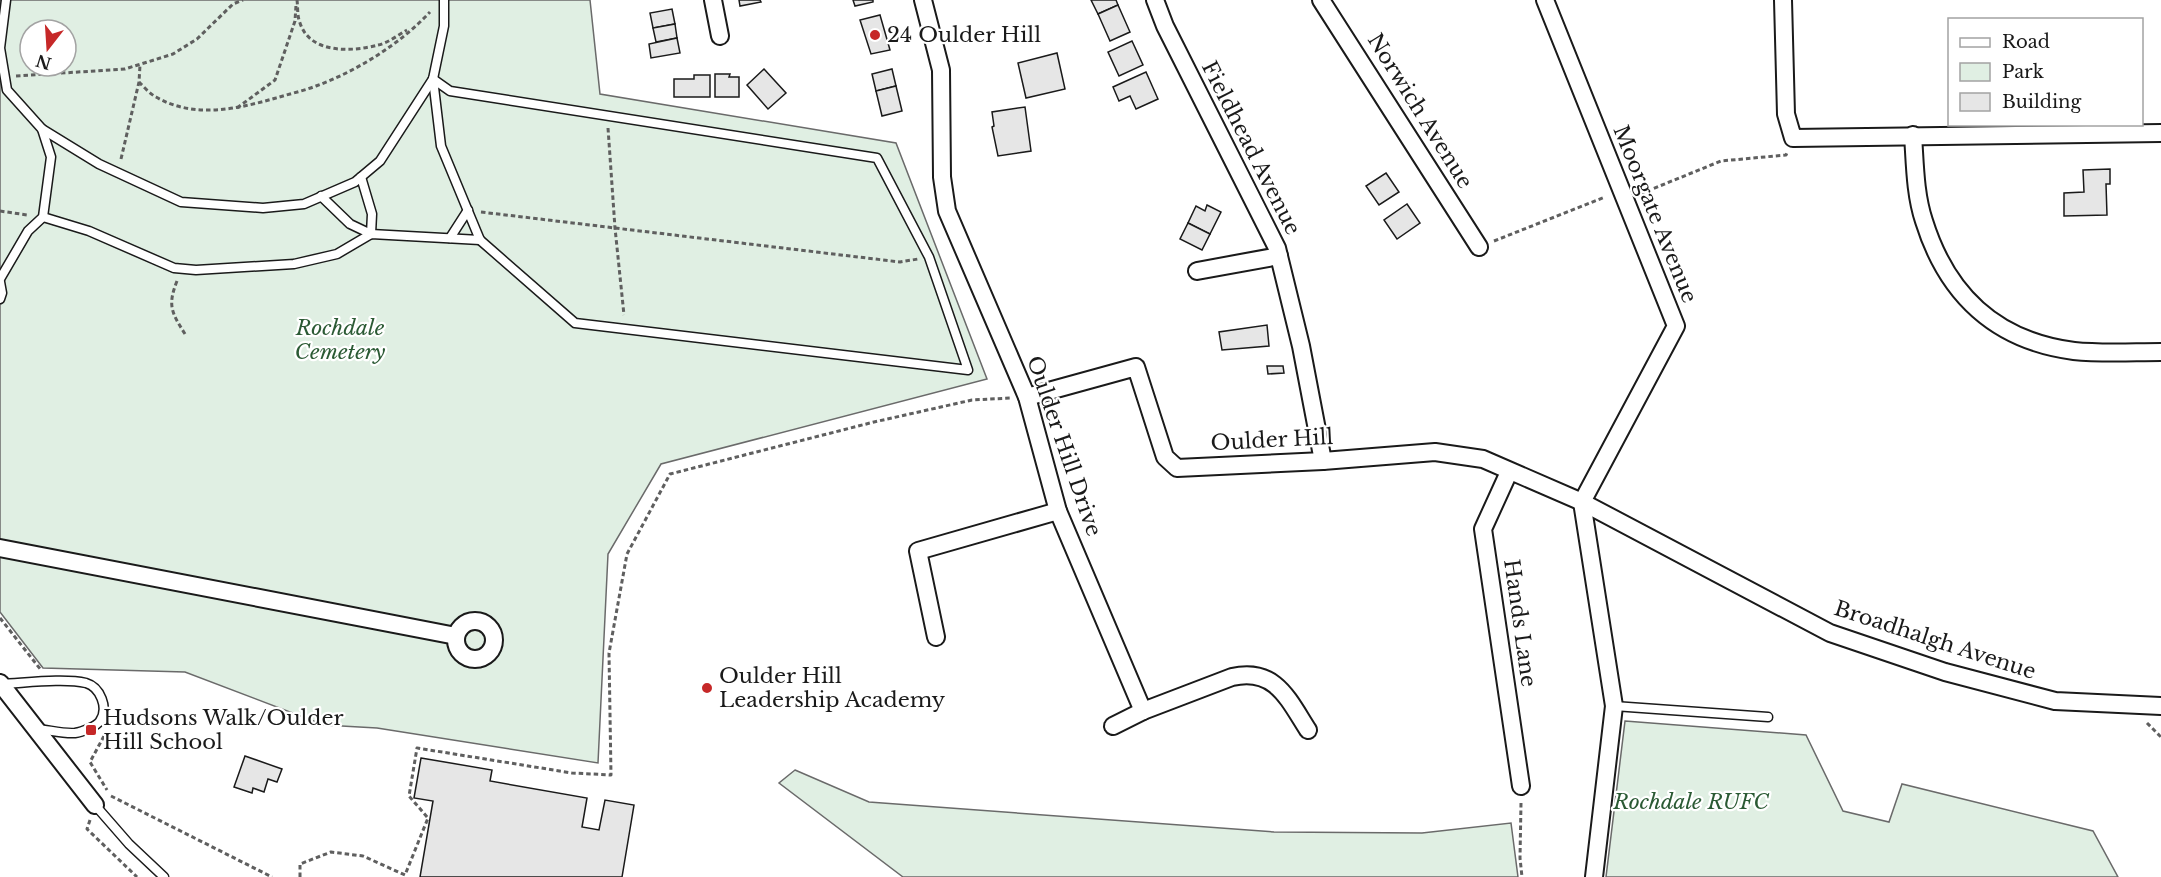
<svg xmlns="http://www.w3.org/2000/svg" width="2161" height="877" viewBox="0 0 2161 877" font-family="'Libre Baskerville',serif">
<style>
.green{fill:#e0efe3;stroke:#6a6a6a;stroke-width:1.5;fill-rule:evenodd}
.building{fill:#e6e6e6;stroke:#1a1a1a;stroke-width:1.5}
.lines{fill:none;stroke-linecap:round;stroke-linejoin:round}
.service-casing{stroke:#1a1a1a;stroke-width:11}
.minor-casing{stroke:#1a1a1a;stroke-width:20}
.path{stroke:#5f5f5f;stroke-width:3;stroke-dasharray:4.5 3;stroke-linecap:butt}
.service{stroke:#fff;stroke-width:8}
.minor{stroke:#fff;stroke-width:16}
.poi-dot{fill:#c62828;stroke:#fff;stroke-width:2}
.labels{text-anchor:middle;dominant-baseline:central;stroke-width:4.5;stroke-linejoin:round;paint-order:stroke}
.poi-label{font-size:21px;fill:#1a1a1a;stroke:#fff;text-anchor:start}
.street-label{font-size:21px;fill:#1a1a1a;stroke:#fff}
.park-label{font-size:21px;font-style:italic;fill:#2b5a34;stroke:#fff}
</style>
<rect width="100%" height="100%" fill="#fff"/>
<!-- green -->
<g class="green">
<path d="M0 0H590L600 94 896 143 987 379 661 464 608 554 598 763 377 728 324 725 185 672 43 668 0 612ZM30 30H66V66H30Z"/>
<polygon points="1625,721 1806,735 1843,811 1889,822 1902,784 2093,831 2118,877 1606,877"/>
<polygon points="795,770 869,802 1274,832 1422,833 1511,823 1518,877 903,877 779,783"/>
</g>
<!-- building -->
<g class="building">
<polygon points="739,0 760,0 761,2 740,6"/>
<polygon points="853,0 873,0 873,2 855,6"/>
<polygon points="1091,0 1116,0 1118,5 1098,14"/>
<polygon points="1118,5 1130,32 1110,41 1098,14"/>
<polygon points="672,9 675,24 653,28 650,13"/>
<polygon points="880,15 890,50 871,54 860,20"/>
<polygon points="675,24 677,38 656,42 653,28"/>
<polygon points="677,38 680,53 651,58 649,44"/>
<polygon points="1132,41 1143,65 1119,76 1108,52"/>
<polygon points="1057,53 1065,89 1026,98 1018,63"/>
<polygon points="764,69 786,93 768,109 747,85"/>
<polygon points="892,69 896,86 876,91 872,74"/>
<polygon points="1146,72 1158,99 1136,109 1130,96 1119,101 1113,87"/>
<polygon points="715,74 730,74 729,77 739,77 739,97 715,97"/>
<polygon points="694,75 710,75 710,97 674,97 674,79 694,79"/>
<polygon points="896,86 902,111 882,116 876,91"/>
<polygon points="1025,107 1031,151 998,156 992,127 994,126 992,112"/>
<polygon points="2110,169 2110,184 2106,184 2107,215 2064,216 2064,193 2084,192 2083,170"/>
<polygon points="1386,173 1399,192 1379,205 1366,186"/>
<polygon points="1407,204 1420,223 1397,239 1384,220"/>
<polygon points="1207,205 1221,212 1210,234 1188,223 1196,206 1205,211"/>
<polygon points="1188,223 1210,234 1202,250 1180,239"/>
<polygon points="1267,325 1269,346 1222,350 1219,332"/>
<polygon points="1267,366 1283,366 1284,373 1268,374"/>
<polygon points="245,756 282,769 277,782 268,779 264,792 253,788 252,793 234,787"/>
<polygon points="421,758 492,770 490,781 587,798 582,827 599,830 605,800 634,805 622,877 420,877 433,801 414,798"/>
</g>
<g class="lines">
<defs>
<g id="service">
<polygon points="433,79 450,91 877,158 929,257 968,370 575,323 480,240 441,146"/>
<polyline points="42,129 99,164 181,202 263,208 304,204 355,182 380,161 433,79 444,26 444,0"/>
<polyline points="321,196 350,224 371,234 372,214 361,177"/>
<polyline points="43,217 89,231 174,268 196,270 294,264 337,254 371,234 480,240"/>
<polyline points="450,238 468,210"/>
<polyline points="0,279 28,231 43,217 51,157 42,129 7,90 0,48 6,0"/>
<polyline points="0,282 2,293 0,299"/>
<path d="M1 684C25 683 64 678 86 683 100 687 109 708 100 721 97 726 82 732 75 733 64 734 49 730 38 729"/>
<polyline points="1614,706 1768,717"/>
<polyline points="95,805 129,844 164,877"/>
</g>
<g id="minor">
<polyline points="713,0 720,36"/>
<path d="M923 0 941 70 942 177 947 211 1027 397 1058 511 1143 711 1232 677C1275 667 1288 699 1308 730"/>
<polyline points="1155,0 1165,26 1277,248 1301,346 1323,461"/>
<polyline points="1321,0 1479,247"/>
<polyline points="1545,0 1676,326 1582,502"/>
<polyline points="1783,0 1786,114 1793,138 2161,133"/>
<path d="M1913 135C1915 164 1915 194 1924 221 1947 295 1996 341 2074 351 2102 354 2133 352 2161 352"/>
<polyline points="1197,271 1279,256"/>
<polyline points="1027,397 1136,367 1165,457 1177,468 1323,461 1435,452 1483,459 1582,502 1830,633 1945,672 2055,701 2161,706"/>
<polyline points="1509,472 1483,529 1521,786"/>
<polyline points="1582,502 1614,706 1594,877"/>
<polyline points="0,548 456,636"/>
<circle cx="475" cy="640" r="19"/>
<polyline points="936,637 918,551 1058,511"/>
<polyline points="0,683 95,805"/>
<polyline points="1113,726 1143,711"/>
</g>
</defs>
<!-- service casing -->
<use href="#service" class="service-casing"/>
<!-- minor casing -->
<use href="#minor" class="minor-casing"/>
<!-- path -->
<g class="path">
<path d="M297 0C298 7 297 16 300 23 310 54 352 52 378 45 388 43 398 35 407 30"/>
<polyline points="16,76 125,69 173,54 197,39 233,4 243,0"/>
<path d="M139 82C144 87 150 94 156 97 194 119 237 109 276 98 289 94 303 91 316 86 357 71 400 44 430 12"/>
<polyline points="237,108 275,80 295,21 296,5"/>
<polyline points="608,128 615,228 624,315"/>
<polyline points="121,159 139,82 140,65"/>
<polyline points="1640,194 1721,161 1786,155 1787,153"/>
<polyline points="0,211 27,215"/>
<polyline points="481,212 900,262 918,259"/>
<polyline points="1494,241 1605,197"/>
<path d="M177 281C167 306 172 313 185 334"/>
<polyline points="0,618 41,670"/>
<polyline points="2147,723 2161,737"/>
<polyline points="104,736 90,762 107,790"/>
<polyline points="111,796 272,877"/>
<polyline points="1521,803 1520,858 1522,877"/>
<polyline points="90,820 87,829 137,877"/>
<polyline points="300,877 300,864 331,852 363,856 405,875 428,818 409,796 417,748 572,773 611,775 609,653 627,554 670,474 874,422 972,400 1011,398"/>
</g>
<!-- service -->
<use href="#service" class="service"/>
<!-- minor -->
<use href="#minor" class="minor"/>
</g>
<!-- markers -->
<g class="poi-dot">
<circle cx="875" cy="35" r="6"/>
<circle cx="707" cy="688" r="6"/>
<rect x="85" y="724" width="12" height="12" rx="3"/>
</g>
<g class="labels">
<!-- poi labels -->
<g class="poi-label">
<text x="887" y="35">24 Oulder Hill</text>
<text x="719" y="676">Oulder Hill<tspan x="719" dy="24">Leadership Academy</tspan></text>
<text x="103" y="718">Hudsons Walk/Oulder<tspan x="103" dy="24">Hill School</tspan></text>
</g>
<!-- street labels -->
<g class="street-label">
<text transform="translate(1420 111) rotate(58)">Norwich Avenue</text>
<text transform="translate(1251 148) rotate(63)">Fieldhead Avenue</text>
<text transform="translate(1655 214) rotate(68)">Moorgate Avenue</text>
<text transform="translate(1272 440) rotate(-3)">Oulder Hill</text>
<text transform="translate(1064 446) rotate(71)">Oulder Hill Drive</text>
<text transform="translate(1520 623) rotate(82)">Hands Lane</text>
<text transform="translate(1935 640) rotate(18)">Broadhalgh Avenue</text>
</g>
<!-- park labels -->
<g class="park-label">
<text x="340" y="328">Rochdale<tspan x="340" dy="24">Cemetery</tspan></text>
<text x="1691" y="802">Rochdale RUFC</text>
</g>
</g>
<!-- legend -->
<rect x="1948" y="18" width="195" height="108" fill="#ffffff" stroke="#a3a3a3" stroke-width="1.5"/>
<rect x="1960" y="38" width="30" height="9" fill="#ffffff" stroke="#a3a3a3" stroke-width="1.5"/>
<text x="2002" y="48" font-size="18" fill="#1a1a1a">Road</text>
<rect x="1960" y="63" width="30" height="18" fill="#e0efe3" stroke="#a3a3a3" stroke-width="1.5"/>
<text x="2002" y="78" font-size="18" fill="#1a1a1a">Park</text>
<rect x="1960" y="93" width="30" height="18" fill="#e6e6e6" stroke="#a3a3a3" stroke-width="1.5"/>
<text x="2002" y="108" font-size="18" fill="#1a1a1a">Building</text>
<!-- north arrow -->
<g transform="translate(48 48) rotate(197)"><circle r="28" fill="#ffffff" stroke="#a3a3a3" stroke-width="1.5"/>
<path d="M0-4.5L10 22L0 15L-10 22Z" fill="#c62828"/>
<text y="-9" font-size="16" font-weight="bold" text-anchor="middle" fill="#1a1a1a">N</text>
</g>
</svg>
